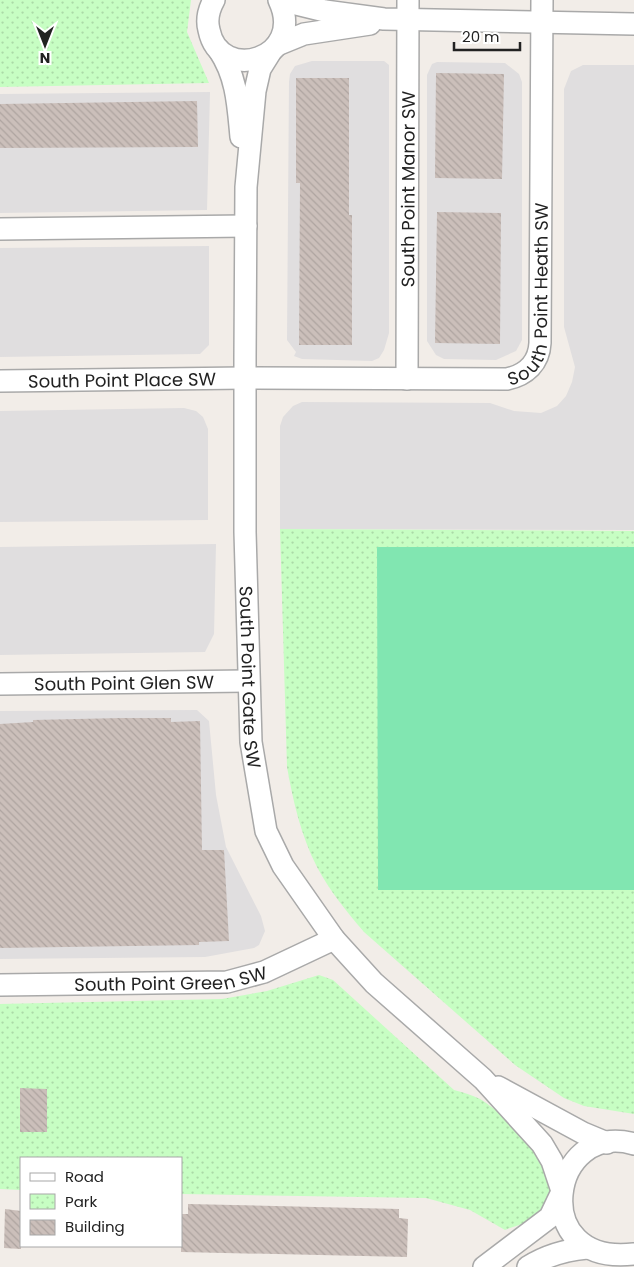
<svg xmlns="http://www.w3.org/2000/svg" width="634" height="1267" viewBox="0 0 634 1267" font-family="Poppins,sans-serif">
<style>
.residential{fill:#e0dedf}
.park{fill:url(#park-dots)}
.pitch{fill:#81e6b1}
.building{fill:url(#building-back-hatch)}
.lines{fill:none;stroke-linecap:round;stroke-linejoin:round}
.minor-casing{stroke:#a9a9a9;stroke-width:24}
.minor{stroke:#fff;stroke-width:21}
.labels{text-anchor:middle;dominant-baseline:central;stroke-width:4;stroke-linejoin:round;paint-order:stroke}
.street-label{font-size:18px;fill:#222;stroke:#fff}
</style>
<defs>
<pattern id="park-dots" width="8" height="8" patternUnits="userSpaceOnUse" patternTransform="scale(1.25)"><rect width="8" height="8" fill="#c7fec3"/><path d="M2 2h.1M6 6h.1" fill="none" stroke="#abd9a7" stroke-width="1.8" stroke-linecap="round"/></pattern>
<pattern id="building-back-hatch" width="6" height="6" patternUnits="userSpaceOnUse" patternTransform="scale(1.25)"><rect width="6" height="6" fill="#cbbfba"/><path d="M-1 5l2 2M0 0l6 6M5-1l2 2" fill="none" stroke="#aea4a0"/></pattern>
</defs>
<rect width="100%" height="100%" fill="#f2ede8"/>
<!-- residential -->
<g class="residential">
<polygon points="312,61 384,61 389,65 389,333 384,350 379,358 372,361 302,359 294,356 296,352 287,340 289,82 290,74 295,66"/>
<polygon points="437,62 505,63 519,74 522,82 522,340 516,351 496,360 444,359 436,355 427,341 427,75 432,64"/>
<polygon points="583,65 634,65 634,530 280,529 280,426 283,417 293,406 302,402 490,403 514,411 541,413 557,406 566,396 572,382 575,367 564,327 564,89 571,71"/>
<polygon points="210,92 207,210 0,213 0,94"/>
<polygon points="209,246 209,345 200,354 0,357 0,248"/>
<polygon points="184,408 196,411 203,417 208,429 208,520 0,522 0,411"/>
<polygon points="216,544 214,634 205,652 0,655 0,547"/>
<polygon points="197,710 209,721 216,795 226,847 261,916 265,931 259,945 254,948 205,957 0,959 0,711"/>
</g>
<!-- park -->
<g class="park">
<polygon points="0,0 191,0 187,32 209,83 0,87"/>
<path d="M280 529 634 531V1114L584 1106 564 1098 515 1065 364 932C347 912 329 890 317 867 301 836 293 801 287 767Z"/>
<path d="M319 975 333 980 454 1090C462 1092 472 1095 480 1099 510 1118 582 1180 537 1217 529 1223 514 1226 505 1230L470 1210 426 1198 181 1194V1158H21V1190L0 1189V1004L222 999 267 991Z"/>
</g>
<!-- pitch -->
<polygon class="pitch" points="377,547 634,547 634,890 378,890"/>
<!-- building -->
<g class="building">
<polygon points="436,73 504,74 502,179 435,178"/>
<polygon points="296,78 349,78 349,215 352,215 352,345 299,345 300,183 296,183"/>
<polygon points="197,101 198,147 0,148 0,104"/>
<polygon points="437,212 501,213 500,344 435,343"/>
<polygon points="121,718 171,718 171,722 200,721 202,850 224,850 229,941 199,942 199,945 0,948 0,724 33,722 33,720"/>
<polygon points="20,1088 47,1089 47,1132 20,1132"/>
<polygon points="188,1204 399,1209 399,1218 408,1219 407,1257 181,1252 181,1214 188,1214"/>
<polygon points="5,1209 21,1211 21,1249 4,1248"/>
</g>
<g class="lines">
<defs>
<g id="minor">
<path d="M214 0C209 9 206 19 209 30 220 85 307 59 279 0"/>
<polyline points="280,0 325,11 384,19 634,24"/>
<polyline points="277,45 304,34 370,24"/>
<path d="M219 50C237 77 238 105 241 137"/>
<path id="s1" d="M270 53 260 69 255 91 246 187 245 357V532L251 742 266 831 283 866 334 939 374 983 483 1079 542 1144 552 1161 561 1188"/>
<polyline points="0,229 246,226"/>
<path id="s2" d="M407 379 408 0"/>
<path id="s3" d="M0 381 245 378 507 379C526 375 539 363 540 343L542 0"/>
<path id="s4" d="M0 684 248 681"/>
<path id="s5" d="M0 985 227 982 264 972 334 939"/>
<polyline points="498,1087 583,1133 607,1143"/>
<path d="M634 1144C550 1119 526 1267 634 1254"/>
<polyline points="484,1267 550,1217 560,1196"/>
<path d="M528 1267C547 1255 565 1250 587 1248"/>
</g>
</defs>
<!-- minor casing -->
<use href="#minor" class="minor-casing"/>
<!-- minor -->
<use href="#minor" class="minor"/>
</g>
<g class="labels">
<!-- street labels -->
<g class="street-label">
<text stroke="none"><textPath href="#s2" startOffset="190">South Point Manor SW</textPath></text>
<text stroke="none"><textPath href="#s3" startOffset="604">South Point Heath SW</textPath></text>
<text stroke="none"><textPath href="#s3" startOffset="122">South Point Place SW</textPath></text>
<text stroke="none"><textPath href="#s1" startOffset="628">South Point Gate SW</textPath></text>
<text stroke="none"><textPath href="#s4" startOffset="124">South Point Glen SW</textPath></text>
<text stroke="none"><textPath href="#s5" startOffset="171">South Point Green SW</textPath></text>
</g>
</g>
<!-- legend -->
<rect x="20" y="1157" width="162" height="90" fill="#ffffff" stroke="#a7a7a7"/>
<rect x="30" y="1173" width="25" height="8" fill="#ffffff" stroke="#a7a7a7"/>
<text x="65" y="1182" font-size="15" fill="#222222">Road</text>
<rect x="30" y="1194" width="25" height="15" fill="url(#park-dots)" stroke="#a7a7a7"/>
<text x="65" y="1207" font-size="15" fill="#222222">Park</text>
<rect x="30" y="1220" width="25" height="15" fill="url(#building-back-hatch)" stroke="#a7a7a7"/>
<text x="65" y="1232" font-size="15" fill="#222222">Building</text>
<!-- north arrow -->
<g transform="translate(45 45) rotate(180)" stroke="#ffffff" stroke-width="4" paint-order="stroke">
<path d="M0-4L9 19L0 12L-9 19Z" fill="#222222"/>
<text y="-8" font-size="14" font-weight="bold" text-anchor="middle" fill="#222222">N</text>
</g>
<!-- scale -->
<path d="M454 42v8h66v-8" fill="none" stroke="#222222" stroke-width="2.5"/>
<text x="462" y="42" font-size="15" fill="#222222" stroke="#ffffff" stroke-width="4" paint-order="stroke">20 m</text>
</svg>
